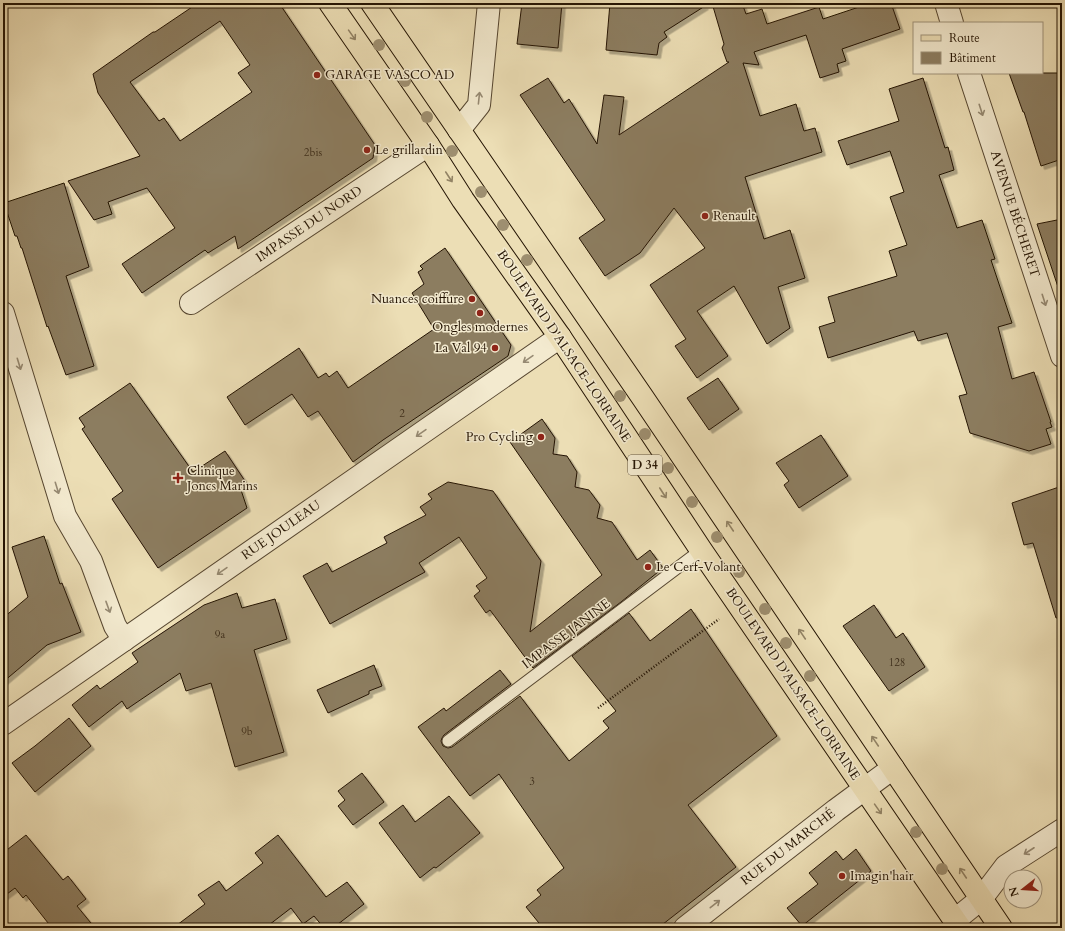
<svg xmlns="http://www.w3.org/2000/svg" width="1065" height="931" viewBox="0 0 1065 931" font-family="Cardo,serif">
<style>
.building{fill:#8c7d60;stroke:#241403;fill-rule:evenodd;filter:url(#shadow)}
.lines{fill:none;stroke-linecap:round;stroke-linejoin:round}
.service-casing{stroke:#564630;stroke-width:13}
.minor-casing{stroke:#564630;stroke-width:24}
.primary-casing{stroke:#241403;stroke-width:24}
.path{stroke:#241403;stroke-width:2.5;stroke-dasharray:1 2;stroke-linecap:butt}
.service{stroke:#f3eacf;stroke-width:11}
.minor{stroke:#f3eacf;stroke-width:22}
.primary{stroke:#ecdeb5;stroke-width:22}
.tree{fill:#9e8f70}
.oneway{stroke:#928365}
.oneway2{stroke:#968a73}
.poi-dot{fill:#8f2418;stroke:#f3eacf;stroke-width:1.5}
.labels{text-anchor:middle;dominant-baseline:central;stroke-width:3;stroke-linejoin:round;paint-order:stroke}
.number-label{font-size:11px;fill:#3e2e1a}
.shield{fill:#f3eacf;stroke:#625440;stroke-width:1}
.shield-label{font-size:12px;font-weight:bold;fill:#241403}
.poi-label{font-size:13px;fill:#241403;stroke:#f3eacf;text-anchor:start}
.street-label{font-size:13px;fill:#241403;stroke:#f3eacf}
</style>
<defs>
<filter id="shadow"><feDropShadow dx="3.5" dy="3.5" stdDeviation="0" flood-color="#0004"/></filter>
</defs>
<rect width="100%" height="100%" fill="#ecdeb5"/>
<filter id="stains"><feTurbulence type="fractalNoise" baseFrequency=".005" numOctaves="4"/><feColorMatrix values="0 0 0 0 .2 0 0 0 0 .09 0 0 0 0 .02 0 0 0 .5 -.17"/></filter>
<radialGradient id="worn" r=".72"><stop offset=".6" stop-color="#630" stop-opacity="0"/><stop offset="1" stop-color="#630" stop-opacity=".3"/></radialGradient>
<!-- building -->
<g class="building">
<path d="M198 3H279L375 145 373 158 238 249 235 236 208 253 205 250 142 293 122 264 175 228 147 188 108 202 112 214 94 220 68 181 140 156 98 93 93 74 153 32H155ZM220 21 250 65 238 73 252 92 180 141 164 118 159 121 130 82Z"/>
<polygon points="522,3 562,3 558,48 517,44"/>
<polygon points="610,3 671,3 705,6 664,32 667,37 659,43 657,55 606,50"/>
<polygon points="712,3 742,3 746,14 762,9 767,24 819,7 823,19 871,3 891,3 900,29 842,49 846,61 837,64 839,72 820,78 806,35 754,52 759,65 743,63 760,116 796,104 804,131 815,128 822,152 745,177 764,239 790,230 805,278 778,287 790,328 767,344 734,286 697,311 728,356 697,378 675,346 686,339 650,285 705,248 674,208 640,253 605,276 579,238 605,220 520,95 548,78 564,103 569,99 597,144 604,95 624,97 619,135 729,62 727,62 722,48 724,44"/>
<polygon points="1009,73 1062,73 1062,159 1041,166 1024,112 1023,112"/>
<polygon points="923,78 945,148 948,147 954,170 939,175 957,228 982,220 995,259 991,260 1012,323 998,327 1012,379 1034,372 1051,422 1050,422 1052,427 1046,429 1051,444 1029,451 970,433 959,396 967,394 947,333 918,341 914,331 828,358 819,327 835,322 828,297 897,276 889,251 907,245 890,197 904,192 890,151 847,165 838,141 899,121 889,89"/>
<polygon points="64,183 89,267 66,276 94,366 66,375 48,326 47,327 22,248 21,248 17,236 15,236 4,203"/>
<polygon points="1062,219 1062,287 1058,287 1037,224"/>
<polygon points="445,248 511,345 508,356 383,440 353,462 318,411 308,417 292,394 245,425 227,397 299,348 318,378 326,373 329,377 337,371 348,388 434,329 412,293 424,284 418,272 423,269 420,266"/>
<polygon points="718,378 739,409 709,430 687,398"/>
<polygon points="130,383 193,472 225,451 245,481 239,484 247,508 158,568 112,499 123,491 82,429 85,427 79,418"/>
<polygon points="542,419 555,438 553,454 567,456 577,472 575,487 589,490 600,505 597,518 612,522 637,560 650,550 663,568 621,602 533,668 490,610 486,613 474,596 480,591 476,586 487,578 459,537 419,563 425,572 330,624 303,576 327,563 332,572 387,543 384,537 426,515 420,507 432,499 428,494 448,482 493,491 541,561 530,632 602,575 510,442"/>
<polygon points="821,435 848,476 799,508 784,485 789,481 776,463"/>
<polygon points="1062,486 1062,617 1056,618 1033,543 1024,545 1012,503"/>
<polygon points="44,536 60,584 62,583 81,632 47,645 3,682 3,618 28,597 12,547"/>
<polygon points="237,593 242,608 275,599 287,639 254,650 284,752 235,767 211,683 186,691 180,673 127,709 122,701 89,727 72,705 97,685 100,689 138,662 132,653 204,605"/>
<polygon points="874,605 896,638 903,633 925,667 889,691 843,626"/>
<polygon points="691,609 777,736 688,805 736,867 658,928 543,928 526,907 541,895 537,890 564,868 499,774 470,796 418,727 444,708 446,711 500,670 511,684 444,735 442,738 441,741 443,746 448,748 452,747 520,696 569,761 609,728 603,721 616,711 572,656 629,613 650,641"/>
<polygon points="374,665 382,686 369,691 369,694 328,713 317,690"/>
<polygon points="69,718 91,746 35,792 12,763 35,746"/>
<polygon points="362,773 384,802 353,825 338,806 345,800 338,791"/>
<polygon points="449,796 480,833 436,868 434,867 420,878 379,823 403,805 415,822"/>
<polygon points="26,835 63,880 68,876 86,899 77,906 95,928 52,928 26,895 23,898 15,888 3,897 3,853"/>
<polygon points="278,835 326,897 347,882 364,904 333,928 324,928 314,916 303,924 291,908 265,928 173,928 205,904 198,895 219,881 226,891 263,863 255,853"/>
<polygon points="856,849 871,871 802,926 787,908 818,884 809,873 836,851 843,860"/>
</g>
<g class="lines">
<defs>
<polyline id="service" points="448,741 701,550"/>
<g id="minor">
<polyline points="946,3 952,23"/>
<polyline points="969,73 1062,356"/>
<polyline points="459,130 479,105 489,3"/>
<polyline points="191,303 428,145"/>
<polyline points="3,313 65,516 91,561 115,626 124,640"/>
<polyline points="3,724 560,337"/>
<polyline points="955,920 981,899 1006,866 1062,830"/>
<polyline points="685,928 836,810 893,768"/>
</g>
<g id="primary">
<polyline points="330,3 428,145 463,200 560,337 701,550 960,928"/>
<polyline points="372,3 643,398 1001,928"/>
</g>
</defs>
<!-- service casing -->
<use href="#service" class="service-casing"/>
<!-- minor casing -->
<use href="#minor" class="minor-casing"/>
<!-- primary casing -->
<use href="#primary" class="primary-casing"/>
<!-- path -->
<polyline class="path" points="598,708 719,619"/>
<!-- service -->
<use href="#service" class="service"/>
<!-- minor -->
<use href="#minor" class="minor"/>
<!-- primary -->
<use href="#primary" class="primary"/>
</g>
<!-- trees -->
<g class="tree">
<circle cx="379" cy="45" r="6"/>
<circle cx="405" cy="81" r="6"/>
<circle cx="427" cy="117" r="6"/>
<circle cx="452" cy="151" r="6"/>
<circle cx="481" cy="192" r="6"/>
<circle cx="503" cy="225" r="6"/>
<circle cx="527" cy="260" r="6"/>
<circle cx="620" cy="396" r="6"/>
<circle cx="645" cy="434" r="6"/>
<circle cx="668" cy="468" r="6"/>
<circle cx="692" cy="502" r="6"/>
<circle cx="717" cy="537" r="6"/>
<circle cx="739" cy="572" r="6"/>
<circle cx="765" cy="609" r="6"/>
<circle cx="786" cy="643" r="6"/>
<circle cx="810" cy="676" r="6"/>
<circle cx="916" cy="832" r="6"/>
<circle cx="942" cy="869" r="6"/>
</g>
<!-- one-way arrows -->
<defs><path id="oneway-shaft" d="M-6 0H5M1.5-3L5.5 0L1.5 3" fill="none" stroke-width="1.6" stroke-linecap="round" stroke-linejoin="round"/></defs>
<g class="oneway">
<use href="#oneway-shaft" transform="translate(352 35) rotate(55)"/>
<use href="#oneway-shaft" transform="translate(449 177) rotate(57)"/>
<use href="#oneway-shaft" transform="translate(663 493) rotate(57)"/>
<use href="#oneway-shaft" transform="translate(730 526) rotate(-124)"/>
<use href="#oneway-shaft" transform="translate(802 634) rotate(-124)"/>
<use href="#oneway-shaft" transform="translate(875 741) rotate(-124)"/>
<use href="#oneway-shaft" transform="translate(878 809) rotate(55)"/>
<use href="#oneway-shaft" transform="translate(963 873) rotate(-124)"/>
</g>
<g class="oneway2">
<use href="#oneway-shaft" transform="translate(479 98) rotate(-84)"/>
<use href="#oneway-shaft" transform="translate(981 110) rotate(72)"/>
<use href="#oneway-shaft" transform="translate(1044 300) rotate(72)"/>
<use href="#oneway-shaft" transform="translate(528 359) rotate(145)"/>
<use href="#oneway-shaft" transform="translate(19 364) rotate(73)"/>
<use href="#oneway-shaft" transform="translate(421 433) rotate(145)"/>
<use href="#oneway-shaft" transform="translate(57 488) rotate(73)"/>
<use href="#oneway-shaft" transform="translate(222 571) rotate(145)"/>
<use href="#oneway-shaft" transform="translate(108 607) rotate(70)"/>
<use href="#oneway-shaft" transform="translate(1029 851) rotate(147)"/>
<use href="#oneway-shaft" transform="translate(715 904) rotate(-38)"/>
</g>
<!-- markers -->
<g class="poi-dot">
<circle cx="317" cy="75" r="4"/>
<circle cx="367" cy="150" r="4"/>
<circle cx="705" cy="216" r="4"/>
<circle cx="472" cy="299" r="4"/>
<circle cx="480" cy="313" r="4"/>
<circle cx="495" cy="348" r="4"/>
<circle cx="541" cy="437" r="4"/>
<path d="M176 472h4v4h4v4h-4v4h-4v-4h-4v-4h4z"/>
<circle cx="648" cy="567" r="4"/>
<circle cx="842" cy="876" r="4"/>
</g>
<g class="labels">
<!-- number labels -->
<g class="number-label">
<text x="313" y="152">2bis</text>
<text x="402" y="413">2</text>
<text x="220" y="634">9a</text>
<text x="897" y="662">128</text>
<text x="247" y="731">9b</text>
<text x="532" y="781">3</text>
</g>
<!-- shield labels -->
<rect class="shield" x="628" y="455" width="34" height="20" rx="3"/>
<g class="shield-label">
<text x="645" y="465">D 34</text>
</g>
<!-- poi labels -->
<g class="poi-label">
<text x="325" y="75">GARAGE VASCO AD</text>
<text x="375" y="150">Le grillardin</text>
<text x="713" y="216">Renault</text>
<text x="464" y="299" text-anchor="end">Nuances coiffure</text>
<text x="480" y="327" text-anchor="middle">Ongles modernes</text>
<text x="487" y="348" text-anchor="end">La Val 94</text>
<text x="533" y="437" text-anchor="end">Pro Cycling</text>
<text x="187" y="471">Clinique<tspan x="187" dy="15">Joncs Marins</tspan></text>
<text x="656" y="567">Le Cerf-Volant</text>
<text x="850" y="876">Imagin'hair</text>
</g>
<!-- street labels -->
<g class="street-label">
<text transform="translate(1015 214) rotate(72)">AVENUE BÉCHERET</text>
<text transform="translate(309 224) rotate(-34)">IMPASSE DU NORD</text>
<text transform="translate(564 346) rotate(56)">BOULEVARD D'ALSACE-LORRAINE</text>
<text transform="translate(281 530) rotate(-35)">RUE JOULEAU</text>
<text transform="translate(566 634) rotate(-37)">IMPASSE JANINE</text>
<text transform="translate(793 684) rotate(56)">BOULEVARD D'ALSACE-LORRAINE</text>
<text transform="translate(788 847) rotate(-38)">RUE DU MARCHÉ</text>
</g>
</g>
<!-- margin -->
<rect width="1065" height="931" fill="none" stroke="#ecdeb5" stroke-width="16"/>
<rect x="4" y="4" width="1057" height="923" fill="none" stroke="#241403" stroke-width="2"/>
<rect x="8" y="8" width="1049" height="915" fill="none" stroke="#241403"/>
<!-- legend -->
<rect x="913" y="22" width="130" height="52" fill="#f3eacf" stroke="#a0947d"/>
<rect x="921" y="35" width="20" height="6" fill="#ecdeb5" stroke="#a0947d"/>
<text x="949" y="42" font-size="12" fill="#241403">Route</text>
<rect x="921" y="52" width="20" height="12" fill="#8c7d60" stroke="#a0947d"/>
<text x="949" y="62" font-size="12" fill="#241403">Bâtiment</text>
<!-- north arrow -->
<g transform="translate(1023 889) rotate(253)"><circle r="19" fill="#f3eacf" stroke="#a0947d"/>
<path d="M0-3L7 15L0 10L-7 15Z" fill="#8f2418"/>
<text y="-6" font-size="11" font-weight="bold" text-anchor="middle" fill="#241403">N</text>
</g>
<rect width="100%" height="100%" filter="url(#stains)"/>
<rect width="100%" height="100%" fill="url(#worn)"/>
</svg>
